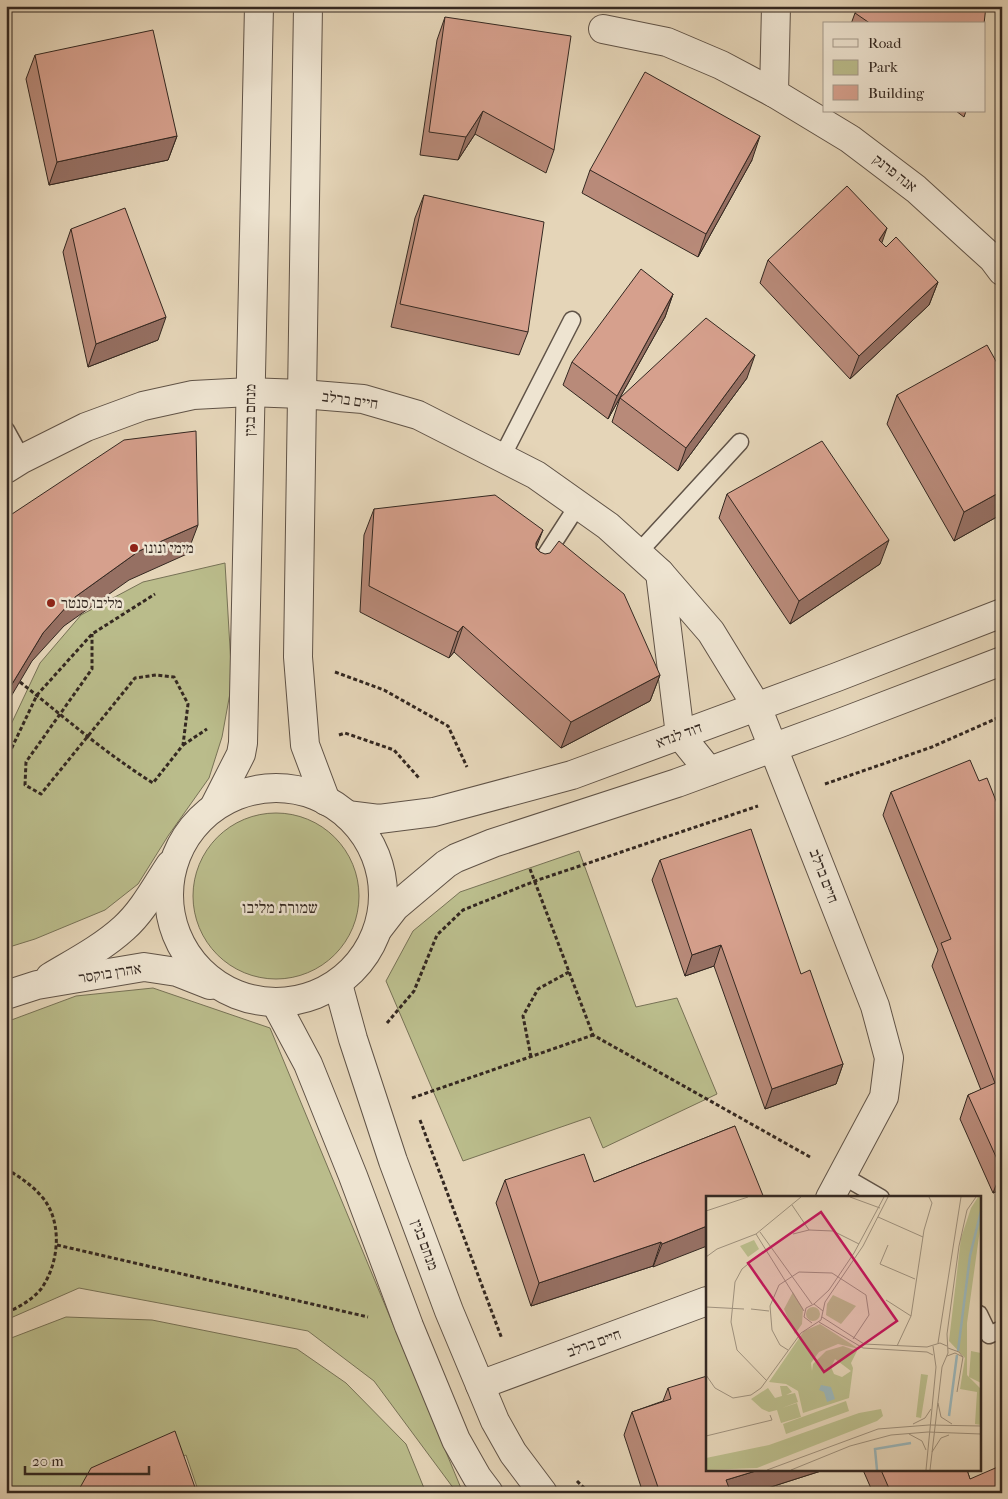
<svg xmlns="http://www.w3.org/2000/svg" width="1008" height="1499" viewBox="0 0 1008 1499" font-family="'IM FELL French Canon','Frank Ruhl Libre',serif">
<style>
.green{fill:#babc8b;stroke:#777256}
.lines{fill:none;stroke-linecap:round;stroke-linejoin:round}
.service-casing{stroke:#605347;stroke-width:19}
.minor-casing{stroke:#605347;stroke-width:30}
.path{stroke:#342821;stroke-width:3;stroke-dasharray:4 2.5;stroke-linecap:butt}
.service{stroke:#eee4d1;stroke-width:16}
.minor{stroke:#eee4d1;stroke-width:28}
.wall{fill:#b88a79;stroke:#342821}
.shaded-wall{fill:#967063;stroke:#342821}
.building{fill:#d6a08d;stroke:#342821}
.poi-dot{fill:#8f2418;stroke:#eee4d1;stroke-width:2}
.labels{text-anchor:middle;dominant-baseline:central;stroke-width:5;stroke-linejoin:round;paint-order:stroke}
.street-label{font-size:15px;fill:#342821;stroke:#eee4d1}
.poi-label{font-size:15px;fill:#342821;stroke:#eee4d1;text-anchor:start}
.neighbourhood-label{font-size:16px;fill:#342821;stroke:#eee4d1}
.inset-river{fill:none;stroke:#9bb6ba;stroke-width:2.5}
.inset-road{fill:none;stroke:#9e907c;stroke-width:1}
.view{fill:#c2185b;fill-opacity:0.15;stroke:#c2185b;stroke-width:2.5}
.inset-edge{fill:none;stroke:#342821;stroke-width:2.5}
</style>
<rect width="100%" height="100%" fill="#e5d5b8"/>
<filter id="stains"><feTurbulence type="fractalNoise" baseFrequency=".004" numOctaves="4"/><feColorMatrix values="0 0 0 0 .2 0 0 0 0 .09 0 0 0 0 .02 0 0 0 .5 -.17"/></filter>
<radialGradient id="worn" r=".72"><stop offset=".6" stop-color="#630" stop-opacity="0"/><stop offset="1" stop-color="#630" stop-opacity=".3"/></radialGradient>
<!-- green -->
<g class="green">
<polygon points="225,563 232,682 222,737 209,778 168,836 138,884 105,910 35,939 6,948 6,735 40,663 81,615 143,582"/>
<circle cx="276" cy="896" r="83"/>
<polygon points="579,851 636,1007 677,998 717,1094 603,1148 590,1117 463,1161 386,981 413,931 460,892"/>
<polygon points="153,988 270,1028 463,1493 457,1493 374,1381 308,1331 79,1288 6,1320 6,1022 76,996"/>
<polygon points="66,1317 152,1320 297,1349 346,1383 406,1444 426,1493 199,1493 186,1455 102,1493 6,1493 6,1340"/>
</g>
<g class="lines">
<defs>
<g id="service">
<polyline points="6,430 22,459"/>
<polyline points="502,457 572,320"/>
<polyline points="638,553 740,442"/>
<polyline points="536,570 578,505"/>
<polyline points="843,1176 881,1198"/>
<polyline points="979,1314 989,1335 1002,1329"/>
</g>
<g id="minor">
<polyline points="308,6 298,657 305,745 326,801"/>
<polyline points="776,6 774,93 850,139 916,189 993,259 1002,271"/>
<polyline points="603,29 667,42 721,65 774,93"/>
<polyline points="6,469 22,459 86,427 143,406 193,395 250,392 302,394 363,399 418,415 536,475 608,526 660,573 711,632 757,707 875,1006 889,1058 884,1097 830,1198"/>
<polyline points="660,573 680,735 709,771"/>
<circle cx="276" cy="895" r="107"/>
<polyline points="214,807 241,754 243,743 259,6"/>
<polyline points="347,815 379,819 434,812 572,775 837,677 1002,613"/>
<polyline points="378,929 395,907 446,864 456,858 493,843 677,783 840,723 1002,661"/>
<path d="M50 977C75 962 102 948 124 928 143 911 156 886 170 865"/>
<polyline points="338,984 353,1039 393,1161 449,1311 495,1421 513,1453 543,1493"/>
<polyline points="6,995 37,985 144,967 177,972 210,985"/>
<polyline points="276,1004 308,1064 353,1176 409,1326 456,1440 477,1477 489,1493"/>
<polyline points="480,1385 707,1301"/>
</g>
</defs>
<!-- service casing -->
<use href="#service" class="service-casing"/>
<!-- minor casing -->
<use href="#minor" class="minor-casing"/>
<!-- path -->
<g class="path">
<polyline points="335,672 384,690 448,726 467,767"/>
<path d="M20 682C64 717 105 753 153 783L183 745 188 704 174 677 156 675 135 678 41 794 25 785 26 762 92 669V634"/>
<polyline points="339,735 345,733 394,750 419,778"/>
<polyline points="183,745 207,729"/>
<polyline points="6,760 37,695 92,634 155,594"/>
<polyline points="825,784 932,747 1002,716"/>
<polyline points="530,869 593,1035 810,1157"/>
<polyline points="387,1023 414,991 437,935 463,910 535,881 758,806"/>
<polyline points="531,1057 523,1016 538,989 569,972"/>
<polyline points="412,1098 593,1035"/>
<polyline points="420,1120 502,1339"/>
<path d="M6 1169C20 1177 32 1185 43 1198 63 1223 59 1264 41 1289 32 1300 19 1307 6 1313"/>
<polyline points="57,1245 368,1317"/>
<polyline points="577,1481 589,1493"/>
</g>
<!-- service -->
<use href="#service" class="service"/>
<!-- minor -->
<use href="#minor" class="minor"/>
</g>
<!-- wall -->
<g class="wall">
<polygon points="855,13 984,24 851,24"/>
<polygon points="445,17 554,150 546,173 475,134 458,160 420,155 437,40"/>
<polygon points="35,55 177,136 168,160 49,185 26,79"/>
<polygon points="956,111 966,111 964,117"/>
<polygon points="752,160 698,257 582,193 590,170"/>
<polygon points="424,195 528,332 519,355 391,327 415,218"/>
<polygon points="71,229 158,340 88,367 63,252"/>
<polygon points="882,243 886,247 938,282 929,305 850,379 760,283 768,260"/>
<polygon points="673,294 665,317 608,419 563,385 572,362"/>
<polygon points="1002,372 1002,514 954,541 887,424 897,395"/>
<polygon points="747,378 678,471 612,422 620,398"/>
<polygon points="727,494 880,564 790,624 719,518"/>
<polygon points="374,509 536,547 540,552 660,675 650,701 561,748 454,652 449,658 360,612 364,535"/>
<polygon points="979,781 1002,816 1002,1189 993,1193 960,1119 968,1095 981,1090 932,966 938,950 883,815 891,792"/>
<polygon points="660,860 801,974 843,1064 836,1084 765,1109 714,966 685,976 652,880"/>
<polygon points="735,1126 653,1267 653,1266 531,1306 496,1203 505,1180 594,1182"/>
<polygon points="668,1388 707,1470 824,1470 752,1493 643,1493 624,1435 632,1412 663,1401"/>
<polygon points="863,1470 967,1470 970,1479 1002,1493 873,1493"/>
</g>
<!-- shaded-wall -->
<g class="shaded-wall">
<polygon points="483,111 475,134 458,160 466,137"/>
<polygon points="177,136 168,160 49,185 57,162"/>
<polygon points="760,136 752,160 698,257 706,234"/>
<polygon points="887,228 879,251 879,240"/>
<polygon points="938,282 929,305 850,379 859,356"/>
<polygon points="673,294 665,317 608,419 617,396"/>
<polygon points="166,317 158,340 88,367 96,344"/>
<polygon points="755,355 747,378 678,471 686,448"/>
<polygon points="1002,491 1002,514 954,541 964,512"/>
<polygon points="198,525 187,554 129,580 64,626 32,661 6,705 6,694 43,633 75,597 139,551"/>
<polygon points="543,530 533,556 536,543"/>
<polygon points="889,540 880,564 790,624 799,601"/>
<polygon points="463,626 454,652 449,658 458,632"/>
<polygon points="660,675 650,701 561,748 571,722"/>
<polygon points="721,945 714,966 685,976 692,955"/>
<polygon points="843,1064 836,1084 765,1109 772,1089"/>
<polygon points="1002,1170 1002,1189 993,1193"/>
<polygon points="707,1226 707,1246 653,1267 662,1244"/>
<polygon points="661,1242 653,1266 531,1306 539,1283"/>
<polygon points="759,1470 824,1470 752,1493 722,1493 726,1480"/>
</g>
<!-- building -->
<g class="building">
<polygon points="859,6 986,6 984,24 871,24 855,13"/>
<polygon points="445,17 571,36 554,150 483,111 466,137 429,132"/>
<polygon points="153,30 177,136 57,162 35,55"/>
<polygon points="645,72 760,136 706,234 590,170"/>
<polygon points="847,186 887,228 879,240 886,247 896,237 938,282 859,356 768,260"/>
<polygon points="424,195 544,222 528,332 400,304"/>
<polygon points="125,208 166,317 96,344 71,229"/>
<polygon points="641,269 673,294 617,396 572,362"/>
<polygon points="706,318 755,355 686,448 620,398"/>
<polygon points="987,345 1002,372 1002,491 964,512 897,395"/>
<polygon points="196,431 198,525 139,551 75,597 43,633 6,694 6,518 124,440"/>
<polygon points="822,441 889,540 799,601 727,494"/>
<polygon points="495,495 543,530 536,543 536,548 540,552 545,554 550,553 559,541 624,594 660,675 571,722 463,626 458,632 369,586 374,509"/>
<polygon points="970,760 979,781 987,778 1002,816 1002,1170 968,1095 995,1083 941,943 951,939 891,792"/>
<polygon points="751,829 801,974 810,970 843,1064 772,1089 721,945 692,955 660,860"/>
<polygon points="735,1126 764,1198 707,1198 707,1226 662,1244 661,1242 539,1283 505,1180 584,1154 594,1182"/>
<polygon points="707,1376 707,1470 759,1470 726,1480 731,1493 660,1493 632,1412 671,1399 668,1388"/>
<polygon points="175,1431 197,1493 77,1493 91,1468"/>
<polygon points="1000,1466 1002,1470 1002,1493 891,1493 881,1470 967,1470 970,1479"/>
</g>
<!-- markers -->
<g class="poi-dot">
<circle cx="134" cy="548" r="5"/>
<circle cx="51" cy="603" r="5"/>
</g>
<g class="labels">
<!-- street labels -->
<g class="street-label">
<text transform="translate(895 173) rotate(38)">אנה פרנק</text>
<text transform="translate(350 400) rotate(8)">חיים ברלב</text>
<text transform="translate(250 410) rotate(-89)">מנחם בגין</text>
<text transform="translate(679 735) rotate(-20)">דוד לנדא</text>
<text transform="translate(824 876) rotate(69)">חיים ברלב</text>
<text transform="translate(110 973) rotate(-9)">אהרן בוקסר</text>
<text transform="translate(425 1245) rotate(70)">מנחם בגין</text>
<text transform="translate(594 1343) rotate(-20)">חיים ברלב</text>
</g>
<!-- poi labels -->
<g class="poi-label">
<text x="144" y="548">מימי ונונו</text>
<text x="61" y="603">מליבו סנטר</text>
</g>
<!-- neighbourhood labels -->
<g class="neighbourhood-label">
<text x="280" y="907">שמורת מליבו</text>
</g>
</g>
<!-- overview -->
<g transform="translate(706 1196)">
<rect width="275" height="275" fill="#e5d5b8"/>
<path d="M272 1H275V26L261 127V179L275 193V229L269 228 271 196 254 193 259 162 243 145 255 42 265 12ZM48 44 53 53 42 61 34 50ZM87 96 97 113 96 128 89 138 78 113ZM127 99 150 110 135 128 120 119 121 108ZM100 118a7 7 0 1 1 14 0a7 7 0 1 1-14 0ZM114 128 153 153 132 148 113 156 105 167 106 175 107 168 120 155 137 150 151 155 145 167 147 172 143 202 97 217 92 195 80 188 63 186 98 135ZM129 163 145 175 136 181 128 178 125 171ZM265 155 275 157V187L263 181ZM215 178 222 179 215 222 210 221ZM74 190H81L86 196 80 199 89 197 92 206 76 212 91 207 95 221 75 227 71 214 63 216 56 213 45 203 62 192 69 202 76 200ZM140 205 143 215 80 238 77 228ZM175 213 177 220 171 225 51 272 0 274V262L63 249 153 217Z" fill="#babc8b" fill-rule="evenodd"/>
<path d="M115 189 125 191 129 203 121 206 118 196 113 194Z" fill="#9bb6ba"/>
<path class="inset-river" d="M252 155 264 60 275 15M243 220 251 159M171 274 169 253 205 247"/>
<path class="inset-road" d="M144 1 174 12M86 9 103 34 127 35 153 48M0 15 42 1M172 21 217 41M54 36 106 108M50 38 98 115M87 38 103 34M182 49 174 68 209 83M53 59 36 73 29 86 25 126 31 154 61 185M0 61 11 53 50 38 95 1M180 104 205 120M108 108 123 94 148 57 178 1M0 111 38 113M45 113 63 115M116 121 158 148 221 151 234 147 241 150M113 126 157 152 221 156 227 159M106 127 98 121 100 112 108 108 117 115M232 147 255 1M191 150 205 120 218 34 226 7 223 1M242 152 253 156 257 161 251 196M82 154 74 149 66 134 64 110 73 89 93 76 126 77 160 99 163 119 147 143M241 160 249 157 257 161M0 179 9 192 27 202 45 199 55 192 95 137 115 124 119 106 157 50 182 1M232 207 235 221 246 228M207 228 219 222 225 213M203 238 216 245 220 254M0 240 66 224 64 219M226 256 235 242 243 239M61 274 172 233 223 229 275 230M85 274 144 250 185 239 222 236 275 238M220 274 230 171 227 150M224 274 236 171 242 157 241 138 253 50 261 14 270 1"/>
<path class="view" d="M115 16 191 125 118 176 42 67Z"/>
<rect width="275" height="275" class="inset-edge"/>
</g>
<!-- margin -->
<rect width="1008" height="1499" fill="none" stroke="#e5d5b8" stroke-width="25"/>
<rect x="8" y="8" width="993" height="1484" fill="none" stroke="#342821" stroke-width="2.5"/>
<rect x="12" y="12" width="983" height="1474" fill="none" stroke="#342821"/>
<!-- legend -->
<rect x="823" y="22" width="162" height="90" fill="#eee4d1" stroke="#a4998b"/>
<rect x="833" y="39" width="25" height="8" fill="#eee4d1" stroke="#a4998b"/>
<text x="868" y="48" font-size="15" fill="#342821">Road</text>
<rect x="833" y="60" width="25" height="15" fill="#babc8b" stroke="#a4998b"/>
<text x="868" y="72" font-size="15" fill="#342821">Park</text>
<rect x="833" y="85" width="25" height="15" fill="#d6a08d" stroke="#a4998b"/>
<text x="868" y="98" font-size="15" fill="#342821">Building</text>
<!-- scale -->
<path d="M25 1466v8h124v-8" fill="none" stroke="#342821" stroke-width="2.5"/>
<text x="32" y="1466" font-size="15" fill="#342821" stroke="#eee4d1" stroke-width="4" paint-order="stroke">20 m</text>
<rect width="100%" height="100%" filter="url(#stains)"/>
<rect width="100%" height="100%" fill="url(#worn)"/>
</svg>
